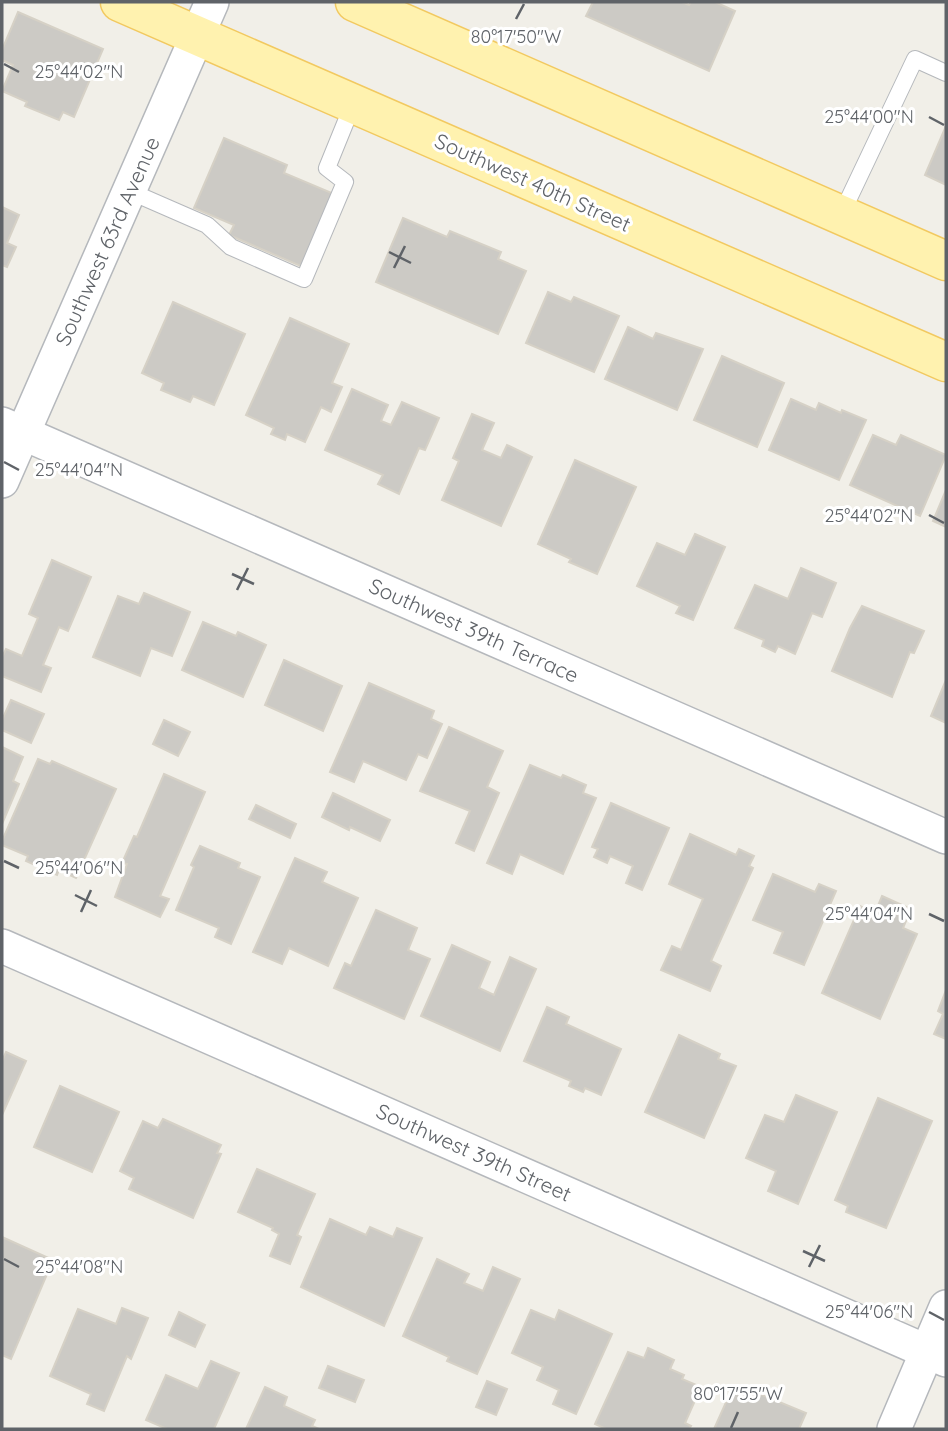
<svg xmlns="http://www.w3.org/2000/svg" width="948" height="1431" viewBox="0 0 948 1431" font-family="Quicksand,sans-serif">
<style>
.building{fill:#cccac5;stroke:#d6d1c6;stroke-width:2}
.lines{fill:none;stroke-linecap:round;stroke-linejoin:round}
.lane-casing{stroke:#b5b8bc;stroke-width:18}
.street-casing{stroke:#b5b8bc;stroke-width:36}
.primary-casing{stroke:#f2c960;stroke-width:41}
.lane{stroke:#fff;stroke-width:16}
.street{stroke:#fff;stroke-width:33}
.primary{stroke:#fff2af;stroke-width:38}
.ticks{fill:none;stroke:#5f6368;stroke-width:2.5}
.labels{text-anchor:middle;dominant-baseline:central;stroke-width:6;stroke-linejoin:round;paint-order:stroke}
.street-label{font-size:21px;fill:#5f6368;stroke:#fff}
.ticks-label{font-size:18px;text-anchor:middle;fill:#5f6368;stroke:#fff;stroke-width:6;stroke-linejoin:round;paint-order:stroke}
</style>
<rect width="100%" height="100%" fill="#f1efe8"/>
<!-- building -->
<g class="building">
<polygon points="593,2 682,2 689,5 691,2 715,2 735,11 709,71 586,16"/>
<polygon points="18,12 103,49 74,117 63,112 59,120 25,106 27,102 2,91 13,65 2,60 2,50"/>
<polygon points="946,126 946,185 925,175"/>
<polygon points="224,138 287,165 284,173 334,194 303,267 229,235 234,225 194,208"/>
<polygon points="2,207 19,215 7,243 16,247 7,267 2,265"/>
<polygon points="403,218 447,237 450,231 501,252 498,259 526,271 498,334 376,282"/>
<polygon points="548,292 571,302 574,297 619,316 594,372 526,343"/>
<polygon points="173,302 245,334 214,405 193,396 190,402 161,390 164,383 142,373"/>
<polygon points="290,318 349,344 332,383 342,387 331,412 321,407 305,442 287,434 285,440 271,434 274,428 246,415"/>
<polygon points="628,327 653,339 656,333 703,349 677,410 605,379"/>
<polygon points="722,356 784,383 757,447 694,420"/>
<polygon points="352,389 388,405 381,421 391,425 402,402 439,418 425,450 419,448 399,494 378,484 383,475 325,450"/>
<polygon points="791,399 816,410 819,403 841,413 842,410 866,420 839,480 769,450"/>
<polygon points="472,414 494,423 482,450 501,458 507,445 532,457 501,526 442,500 459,461 453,458"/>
<polygon points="873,435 896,445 901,435 946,455 920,516 850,485"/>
<polygon points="575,460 636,487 597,574 569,562 571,559 538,544"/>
<polygon points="946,490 946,527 933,521"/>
<polygon points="695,534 725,547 693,620 676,613 680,606 637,586 657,543 685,555"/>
<polygon points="52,560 91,577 68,631 59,627 43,665 51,668 41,692 2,676 2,657 6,649 22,656 38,618 29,614"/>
<polygon points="801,568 836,583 822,617 812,613 795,654 778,646 775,652 762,646 764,640 735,628 755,585 788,599"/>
<polygon points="144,593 190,612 172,656 151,648 140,676 93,657 118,596 139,604"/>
<polygon points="862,606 924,631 914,653 910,652 892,697 832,671 850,628"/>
<polygon points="203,622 236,636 238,632 266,645 243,697 182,670"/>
<polygon points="284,660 342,686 323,731 265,705"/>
<polygon points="946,680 946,723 931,716"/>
<polygon points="369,683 434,711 431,719 442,724 427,758 418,754 406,780 363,761 354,782 330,772"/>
<polygon points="11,700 44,714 31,743 2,730 2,720"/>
<polygon points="164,720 190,732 178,756 153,744"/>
<polygon points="449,727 503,751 487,787 499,793 474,851 456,843 470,811 420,791"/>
<polygon points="2,747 23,757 13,781 19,784 2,824"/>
<polygon points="38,759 50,764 52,761 116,789 76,878 59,870 57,875 26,861 28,856 2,845 2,841"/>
<polygon points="530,765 561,778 563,775 586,785 583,793 596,798 563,874 520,854 512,874 487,863"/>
<polygon points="164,774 205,792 160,896 169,899 160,917 115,897 127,864 122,863 134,836 137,837"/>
<polygon points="333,793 390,820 380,841 350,827 349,830 322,817"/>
<polygon points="611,803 669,828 642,890 626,883 633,866 610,856 607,863 594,857 598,849 592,847"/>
<polygon points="256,805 296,824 290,838 249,819"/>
<polygon points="690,834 736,855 739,849 754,856 749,866 753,868 711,961 721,966 710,991 661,970 672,946 681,950 703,899 669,884"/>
<polygon points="200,846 240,863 238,868 260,877 231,944 215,937 219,928 176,910 194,867 191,865"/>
<polygon points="295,858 327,872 322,882 358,898 328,966 289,948 282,964 253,952"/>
<polygon points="773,874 815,892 819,884 836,891 804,965 774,953 783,932 753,920"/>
<polygon points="882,896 911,909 903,928 917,934 880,1019 822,993 860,906 875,913"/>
<polygon points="376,910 417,928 408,950 430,959 404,1019 334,988 345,963 351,966"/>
<polygon points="452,945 490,962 479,988 494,995 510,957 536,969 500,1051 421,1016"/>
<polygon points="946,990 946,1039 934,1034 943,1014 938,1011"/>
<polygon points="547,1007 569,1017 566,1024 621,1049 601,1095 585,1088 583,1092 569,1086 571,1081 524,1061"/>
<polygon points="679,1035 720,1054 718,1059 736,1066 704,1138 645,1112"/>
<polygon points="6,1052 26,1061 2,1115 2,1061"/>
<polygon points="60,1086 119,1112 92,1172 34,1147"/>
<polygon points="796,1095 837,1112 798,1204 768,1191 776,1171 746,1158 765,1115 784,1122"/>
<polygon points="878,1098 932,1121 886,1228 846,1212 848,1206 835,1200"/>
<polygon points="163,1119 221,1145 217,1153 221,1154 193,1218 129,1189 134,1178 120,1171 143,1121 158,1128"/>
<polygon points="257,1169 315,1194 297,1235 301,1237 290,1264 270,1256 279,1234 272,1230 273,1228 238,1212"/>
<polygon points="330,1219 366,1235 370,1227 393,1237 397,1228 422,1238 384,1326 301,1287"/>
<polygon points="2,1237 53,1260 11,1359 2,1355"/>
<polygon points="437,1259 469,1274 464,1283 483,1291 493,1267 520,1279 477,1374 447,1361 449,1357 403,1336"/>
<polygon points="122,1308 148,1318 131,1359 127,1356 104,1411 87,1404 91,1394 50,1376 78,1309 116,1324"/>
<polygon points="531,1310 555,1320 559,1310 612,1334 576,1414 553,1404 559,1390 537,1380 543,1367 512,1353"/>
<polygon points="179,1312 205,1325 195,1347 169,1335"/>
<polygon points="648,1348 674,1360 670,1369 684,1375 682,1379 701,1387 685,1423 691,1426 689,1429 606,1429 595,1424 628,1352 644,1358"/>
<polygon points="211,1361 239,1373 214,1429 167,1429 146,1420 166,1375 198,1389"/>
<polygon points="328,1366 364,1380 355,1402 319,1388"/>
<polygon points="487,1381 507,1389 496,1415 476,1407"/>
<polygon points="265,1387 287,1397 284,1406 315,1420 312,1426 319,1429 246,1429"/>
<polygon points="731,1391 751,1400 755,1392 806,1413 799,1429 714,1429"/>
</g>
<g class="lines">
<defs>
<g id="lane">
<polyline points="129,191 207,225 231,247 304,279 345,182 327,168 353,104"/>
<polyline points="841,215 915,59 946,73"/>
</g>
<g id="street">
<polyline points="2,424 946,837"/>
<polyline points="2,481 212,2"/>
<polyline points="2,946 946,1360"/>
<polyline points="894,1429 946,1307"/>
</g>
<g id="primary">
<polyline points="120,2 946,362"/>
<polyline points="355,2 946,261"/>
</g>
</defs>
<!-- lane casing -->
<use href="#lane" class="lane-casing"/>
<!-- street casing -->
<use href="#street" class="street-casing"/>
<!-- primary casing -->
<use href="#primary" class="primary-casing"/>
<!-- lane -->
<use href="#lane" class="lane"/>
<!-- street -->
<use href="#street" class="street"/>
<!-- primary -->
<use href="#primary" class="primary"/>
</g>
<!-- ticks -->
<path class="ticks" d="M516 19 524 4M4 64 19 72M929 117 944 125M389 252 411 263M394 268 405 246M4 462 19 470M929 515 944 523M232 574 254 584M237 590 248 568M4 861 19 868M75 895 97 906M81 912 91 890M929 914 944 921M803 1251 825 1261M4 1259 19 1267M809 1267 820 1245M929 1312 944 1320M731 1428 738 1412"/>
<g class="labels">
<!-- street labels -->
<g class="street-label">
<text transform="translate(533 182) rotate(24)">Southwest 40th Street</text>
<text transform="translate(107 241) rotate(-66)">Southwest 63rd Avenue</text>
<text transform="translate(474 630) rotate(24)">Southwest 39th Terrace</text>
<text transform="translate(474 1152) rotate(24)">Southwest 39th Street</text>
</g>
</g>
<g class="ticks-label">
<text x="516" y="43">80°17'50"W</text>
<text x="79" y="78">25°44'02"N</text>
<text x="869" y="123">25°44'00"N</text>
<text x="79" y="476">25°44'04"N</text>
<text x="869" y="522">25°44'02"N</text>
<text x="79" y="874">25°44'06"N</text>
<text x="869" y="920">25°44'04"N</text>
<text x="79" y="1273">25°44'08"N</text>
<text x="869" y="1318">25°44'06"N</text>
<text x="738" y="1400">80°17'55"W</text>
</g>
<!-- border -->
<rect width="948" height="1431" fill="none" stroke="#5f6368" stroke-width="7"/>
</svg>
